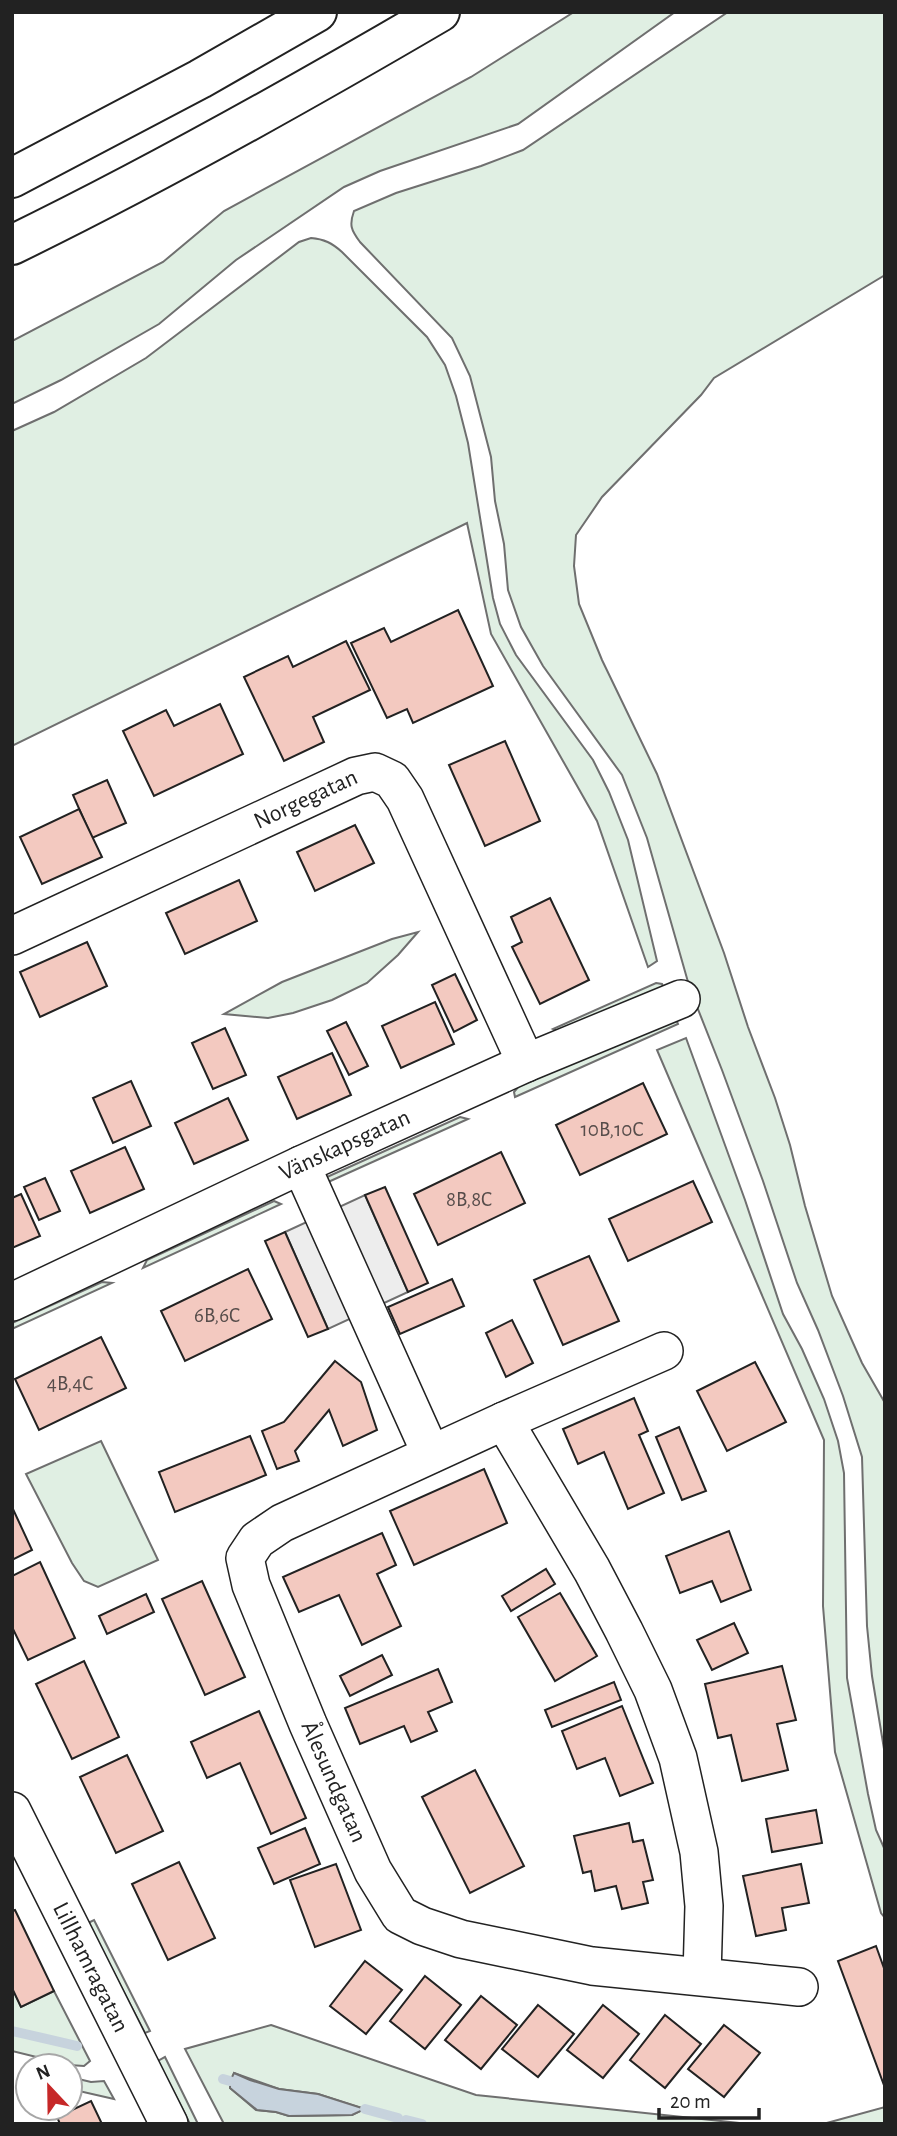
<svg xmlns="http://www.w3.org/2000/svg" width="897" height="2136" viewBox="0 0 897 2136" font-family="'Alegreya Sans',sans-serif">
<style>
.green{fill:#e0efe3;stroke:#6f6f6f;stroke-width:2;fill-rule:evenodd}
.parking{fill:#ededed;stroke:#6f6f6f;stroke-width:2}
.water{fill:#c7d3dd;stroke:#6f6f6f;stroke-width:2}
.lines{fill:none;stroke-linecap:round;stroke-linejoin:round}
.stream{stroke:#c7d3dd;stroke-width:10}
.building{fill:#f3c9c0;stroke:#222;stroke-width:2}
.minor-casing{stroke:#222;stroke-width:40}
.highway-casing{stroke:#222;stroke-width:42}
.minor{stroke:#fff;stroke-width:37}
.highway{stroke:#fff;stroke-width:38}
.labels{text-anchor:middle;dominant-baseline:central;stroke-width:5;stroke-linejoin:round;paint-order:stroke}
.number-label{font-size:21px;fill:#564c4a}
.street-label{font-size:24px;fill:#222;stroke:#fff}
</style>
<rect width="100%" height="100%" fill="#fff"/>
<!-- green -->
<g class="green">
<polygon points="574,12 675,12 518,124 380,171 344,187 236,260 159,324 61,380 12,404 12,341 163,262 224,211 471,77"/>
<path d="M728 12H885V275L714 378 701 395 602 497 576 535 574 566 579 604 602 660 657 774 724 953 748 1027 775 1098 790 1145 805 1206 832 1296 862 1363 885 1403V1755L872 1676 867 1626 862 1457 843 1396 818 1330 797 1283 763 1181 722 1070 690 989 647 838 622 775 543 666 521 627 508 590 504 544 495 501 491 457 470 376 452 338 360 242C351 230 349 225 354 211L396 193 481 166 523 150Z"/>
<path d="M311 238C324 239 332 243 342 252L427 337 445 365 456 396 468 443 493 598 500 624 516 655 593 760 609 792 628 840 657 961 648 967 597 821 491 634 467 523 12 746V431L54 412 146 358 299 242Z"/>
<polygon points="418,932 398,955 367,983 332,1000 293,1013 268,1018 224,1014 282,982 392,939"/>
<polygon points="656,983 662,984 669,1000 562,1033 553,1029"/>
<polygon points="676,1019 678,1024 515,1097 514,1092 519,1086"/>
<polygon points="686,1038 745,1200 783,1314 802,1349 824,1399 838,1441 844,1473 847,1678 868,1794 876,1830 885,1850 885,1918 881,1913 835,1752 823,1606 824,1440 657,1050"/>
<polygon points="460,1117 468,1119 326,1183 327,1177"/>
<polygon points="274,1201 281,1204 143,1268 147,1260"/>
<polygon points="102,1282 112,1283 12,1329 12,1323"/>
<polygon points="101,1441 158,1560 98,1587 84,1581 72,1563 26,1474"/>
<polygon points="94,1920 150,2031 145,2033 88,1923"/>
<polygon points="12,1988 21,2007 54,1991 90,2061 84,2066 69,2065 12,2051"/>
<path d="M271 2025 476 2095 749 2124H224L185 2049ZM234 2073 279 2089 318 2094 364 2109 352 2115 289 2116 276 2112 256 2110 230 2088Z"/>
<polygon points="165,2057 198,2124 190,2124 158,2061"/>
<polygon points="70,2077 91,2082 104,2081 114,2099 70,2089"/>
<polygon points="885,2107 885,2124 823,2124"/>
</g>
<!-- parking -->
<polygon class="parking" points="365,1195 408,1292 328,1329 285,1232"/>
<!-- water -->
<polygon class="water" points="234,2073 250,2080 279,2089 318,2094 365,2109 352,2115 289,2116 276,2112 257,2110 230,2088 230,2081"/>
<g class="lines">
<!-- stream -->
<g class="stream">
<polyline points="12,2031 77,2046"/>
<polyline points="223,2079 230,2081"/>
<polyline points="365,2109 398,2118"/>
<polyline points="406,2120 422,2124"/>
</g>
</g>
<!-- building -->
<g class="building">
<polygon points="458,610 493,686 413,723 407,709 387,718 351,643 384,628 391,642"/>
<polygon points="346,641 370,690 313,717 324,742 284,761 244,677 288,656 293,667"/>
<polygon points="220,704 243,754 154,796 123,731 166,710 174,726"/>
<polygon points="505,741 540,821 485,846 449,765"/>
<polygon points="107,780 126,823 92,838 73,795"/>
<polygon points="79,809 102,857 42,884 20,837"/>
<polygon points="355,825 374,863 315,891 297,852"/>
<polygon points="239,880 257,921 185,954 166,913"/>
<polygon points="550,898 589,980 540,1004 512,947 522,942 511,917"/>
<polygon points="87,942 107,986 40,1017 20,972"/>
<polygon points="455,974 477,1020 454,1032 432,985"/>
<polygon points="435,1002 454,1044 401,1068 382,1026"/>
<polygon points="346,1022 368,1066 349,1075 327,1031"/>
<polygon points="225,1028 246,1075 213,1089 192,1043"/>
<polygon points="332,1053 351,1095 297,1119 278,1077"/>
<polygon points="131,1081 151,1126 113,1143 93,1098"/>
<polygon points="643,1083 667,1134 580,1175 556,1125"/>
<polygon points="228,1098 248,1140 194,1164 175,1123"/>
<polygon points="125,1147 144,1189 90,1213 71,1171"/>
<polygon points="501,1152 525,1203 438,1245 414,1194"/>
<polygon points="45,1178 60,1211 39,1220 24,1187"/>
<polygon points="693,1181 712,1222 628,1261 609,1219"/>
<polygon points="385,1187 428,1283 408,1292 365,1195"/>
<polygon points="21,1194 40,1236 12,1248 12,1198"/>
<polygon points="285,1232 328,1329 308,1337 265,1241"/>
<polygon points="589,1256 619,1321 563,1345 534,1280"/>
<polygon points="248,1269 272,1319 185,1361 161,1311"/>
<polygon points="452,1279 464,1306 400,1334 388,1307"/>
<polygon points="512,1320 533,1363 506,1377 486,1333"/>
<polygon points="101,1337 126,1388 39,1430 15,1379"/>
<polygon points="335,1361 361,1382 377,1430 343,1446 329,1410 295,1451 299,1461 277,1469 262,1431 284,1422"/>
<polygon points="755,1362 786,1422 727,1451 697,1391"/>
<polygon points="634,1398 648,1431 639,1435 664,1493 628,1509 604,1452 578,1464 563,1429"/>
<polygon points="679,1427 706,1491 682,1500 656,1437"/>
<polygon points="250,1436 266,1475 175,1512 159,1472"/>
<polygon points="484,1469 507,1523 414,1565 390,1511"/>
<polygon points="12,1507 32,1550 12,1560"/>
<polygon points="729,1531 751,1590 721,1602 712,1581 680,1593 666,1556"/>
<polygon points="382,1533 396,1565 377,1574 401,1626 362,1645 339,1595 299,1612 283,1577"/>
<polygon points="40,1562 75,1638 28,1660 12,1627 12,1576"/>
<polygon points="546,1569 555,1584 511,1611 502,1596"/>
<polygon points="202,1581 245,1677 205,1695 162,1599"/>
<polygon points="560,1593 597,1656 555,1681 518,1617"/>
<polygon points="146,1594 154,1612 107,1634 99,1616"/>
<polygon points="734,1623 748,1653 712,1670 697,1640"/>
<polygon points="382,1655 392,1675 350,1696 340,1676"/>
<polygon points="84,1661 119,1737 72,1759 36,1684"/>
<polygon points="782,1666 796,1720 777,1724 788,1770 742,1781 731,1735 718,1738 705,1684"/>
<polygon points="438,1669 452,1702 428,1712 437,1731 411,1742 404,1726 360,1744 345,1708"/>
<polygon points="614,1682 621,1700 552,1727 545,1710"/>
<polygon points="622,1706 653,1783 620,1796 605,1758 577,1769 562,1731"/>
<polygon points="259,1711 306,1818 271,1834 240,1763 207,1778 191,1742"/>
<polygon points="127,1755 163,1831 116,1853 80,1777"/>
<polygon points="475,1770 524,1866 470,1893 422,1797"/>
<polygon points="816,1810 822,1843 772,1852 766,1819"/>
<polygon points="629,1823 633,1842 643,1840 653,1880 643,1882 648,1903 622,1909 616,1886 595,1891 591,1871 583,1873 574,1836"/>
<polygon points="305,1828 320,1864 274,1884 258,1848"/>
<polygon points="179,1862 215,1938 168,1960 132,1884"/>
<polygon points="336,1864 361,1930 315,1947 290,1880"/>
<polygon points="801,1864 809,1903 782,1908 786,1930 756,1936 743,1876"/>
<polygon points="15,1910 54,1991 21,2007 12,1988 12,1911"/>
<polygon points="876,1946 885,1971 885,2088 838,1961"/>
<polygon points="365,1961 402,1990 366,2034 330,2006"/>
<polygon points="425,1976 461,2005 425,2049 390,2021"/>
<polygon points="481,1996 517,2025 481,2069 445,2040"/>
<polygon points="538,2005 574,2034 538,2077 502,2049"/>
<polygon points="603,2005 639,2034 603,2078 567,2050"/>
<polygon points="665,2015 701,2044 665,2088 630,2060"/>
<polygon points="724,2025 760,2053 724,2097 688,2069"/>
<polygon points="91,2101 102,2124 60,2124 57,2117"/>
</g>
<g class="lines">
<defs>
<g id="minor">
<path id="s1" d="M12 936 356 776 375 772 392 780 405 799 526 1063"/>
<polyline points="301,1165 431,1454"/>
<path id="s2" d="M12 1302 301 1165 526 1063 681 999"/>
<path id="s3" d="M664 1351 504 1421 282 1523 257 1540 245 1558 251 1585 308 1724 373 1871 400 1915 422 1926 461 1939 592 1966 799 1987"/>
<polyline points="504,1421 592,1570 624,1631 653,1690 678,1758 699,1852 704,1906 702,1976"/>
<path id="s4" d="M12 1811 169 2124"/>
</g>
<g id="highway">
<polyline points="12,178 200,79 317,12"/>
<path d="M12 245C158 174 300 94 440 12"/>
</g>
</defs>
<!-- minor casing -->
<use href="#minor" class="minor-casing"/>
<!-- highway casing -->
<use href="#highway" class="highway-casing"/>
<!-- minor -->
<use href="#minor" class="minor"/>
<!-- highway -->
<use href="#highway" class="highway"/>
</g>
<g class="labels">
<!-- number labels -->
<g class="number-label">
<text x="612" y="1129">10B,10C</text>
<text x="469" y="1199">8B,8C</text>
<text x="217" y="1315">6B,6C</text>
<text x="70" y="1383">4B,4C</text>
</g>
<!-- street labels -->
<g class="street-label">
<text stroke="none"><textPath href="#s1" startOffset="324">Norgegatan</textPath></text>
<text stroke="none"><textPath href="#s2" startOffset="368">Vänskapsgatan</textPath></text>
<text stroke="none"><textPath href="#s3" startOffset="712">Ålesundgatan</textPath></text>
<text stroke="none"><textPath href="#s4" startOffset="175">Lillhamragatan</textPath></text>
</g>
</g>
<!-- border -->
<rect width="897" height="2136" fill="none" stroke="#222222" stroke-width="28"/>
<!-- north arrow -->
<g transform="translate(49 2087) rotate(338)"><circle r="33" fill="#ffffff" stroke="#a7a7a7" stroke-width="2"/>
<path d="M0-5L12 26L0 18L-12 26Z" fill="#c62828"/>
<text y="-10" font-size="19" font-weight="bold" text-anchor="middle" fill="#222222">N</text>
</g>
<!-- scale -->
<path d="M659 2108v10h100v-10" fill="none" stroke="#222222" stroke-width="3.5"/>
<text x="670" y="2108" font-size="21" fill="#222222" stroke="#ffffff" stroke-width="5" paint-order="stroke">20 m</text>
</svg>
